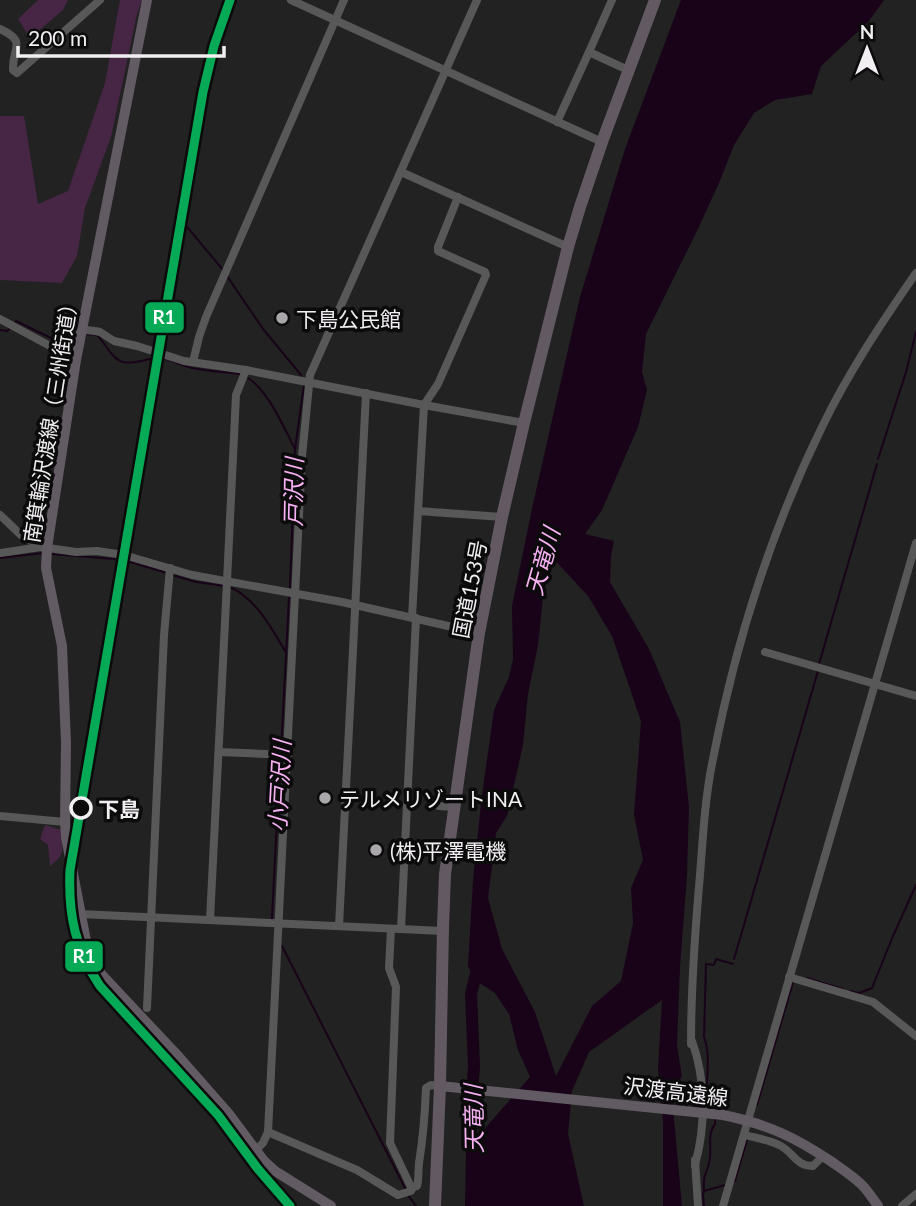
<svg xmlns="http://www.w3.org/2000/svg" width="916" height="1206" viewBox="0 0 916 1206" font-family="Lato,'Noto Sans JP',sans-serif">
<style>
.green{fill:#462545}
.water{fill:#190319;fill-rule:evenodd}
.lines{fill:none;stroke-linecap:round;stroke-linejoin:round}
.stream{stroke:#190319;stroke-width:2}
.river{stroke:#190319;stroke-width:12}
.minor{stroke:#595859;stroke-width:8}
.major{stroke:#635b63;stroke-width:10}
.highway{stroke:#635963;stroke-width:12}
.rail-1-casing{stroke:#0c0b0c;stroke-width:14}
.rail-1{stroke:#06aa56;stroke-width:9}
.poi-dot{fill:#a9a7a9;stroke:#0c0b0c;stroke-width:2.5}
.stop-dot{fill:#0c0b0c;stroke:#f1eff1;stroke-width:3.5}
.labels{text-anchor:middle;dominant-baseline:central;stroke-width:7;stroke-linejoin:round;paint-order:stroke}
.poi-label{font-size:21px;fill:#f1eff1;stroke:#0c0b0c;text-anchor:start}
.street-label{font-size:21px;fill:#f1eff1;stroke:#0c0b0c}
.stop-label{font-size:21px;font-weight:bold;fill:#f1eff1;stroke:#0c0b0c;text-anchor:start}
.water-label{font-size:23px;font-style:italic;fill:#f7b1f2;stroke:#0c0b0c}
.line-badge{stroke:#0c0b0c;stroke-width:2.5}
.badge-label{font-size:19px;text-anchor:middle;font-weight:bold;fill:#fff}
</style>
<rect width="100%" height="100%" fill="#222"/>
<!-- green -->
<g class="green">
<polygon points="38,0 68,0 63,10 30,38 18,19"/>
<polygon points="120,0 142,0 137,14 111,137 85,208 77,256 62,283 0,280 0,116 24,116 38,204 68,191 105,83"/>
<path d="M45 825 61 830C63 849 66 854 50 866L48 845 40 839Z"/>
</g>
<!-- water -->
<path class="water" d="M681 0H884L868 22 821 66 812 94 775 100 754 113 734 145 719 183 696 233 646 334 642 372 647 390 638 427 602 510 585 534 614 541 611 556 610 582 649 649 680 722 689 807 687 875 680 967 677 1045 682 1077 671 1086 682 1206H663V1123L658 1069 662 1000 589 1052 572 1091 568 1134 584 1206H465L466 1150 530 1077 518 1050 509 1014 495 993 475 980 468 966 473 880 482 795 494 710 509 677 513 659 512 606 533 504 580 297 625 149ZM551 556 588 596 612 636 641 721 634 815 643 860 631 888 633 923 621 981 592 1006 556 1076 535 1012 502 949 488 898 496 833 507 816 523 745 528 694 538 645 543 597Z"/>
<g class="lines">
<!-- stream -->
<g class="stream">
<polyline points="223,270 188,228 176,220 199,86 210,41 226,0"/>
<polyline points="227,276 263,329 301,375"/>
<polyline points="15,323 16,321 53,339 61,338"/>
<polyline points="0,330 7,331 9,329"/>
<path d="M85 334 97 335C105 343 112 359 123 362 137 365 148 357 160 358 171 359 181 366 192 368 207 371 224 372 240 374"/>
<path d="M245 376C268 389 283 426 295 449"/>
<polyline points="878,459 906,372 916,332"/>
<polyline points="52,554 114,559 134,563 167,573"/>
<polyline points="0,558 43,553"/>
<polyline points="172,575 196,582 225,586"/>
<path d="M230 587C256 599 271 627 285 651"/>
<polyline points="290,588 295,449 304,385"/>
<polyline points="819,664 877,464"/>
<polyline points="281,751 289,597"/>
<polyline points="272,918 280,760"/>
<polyline points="282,946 406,1190"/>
<polyline points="734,959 818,671"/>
<polyline points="807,978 843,989"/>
<polyline points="850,991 859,993 872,988 893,936 916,885"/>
<polyline points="757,1105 793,982"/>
<path d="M715 1111V1100L707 1096C706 1077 711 1055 704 1037L706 964 714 965 716 959 733 964"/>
<polyline points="733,1181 735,1181 747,1140"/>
<path d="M704 1191C703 1175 705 1178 709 1163 713 1150 706 1135 715 1124V1120"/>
<polyline points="408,1195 416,1206"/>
<polyline points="704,1206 703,1195 704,1191 725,1185"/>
</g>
<!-- river -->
<polyline class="river" points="474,1156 470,1120 474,1066 471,994 478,966"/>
<!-- minor -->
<g class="minor">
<polyline points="291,0 602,142"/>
<polyline points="612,0 589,52 628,70"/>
<path d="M0 29C28 42 12 47 13 70L17 73 100 0"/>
<polyline points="557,122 589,52"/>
<polyline points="401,172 568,247"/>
<polyline points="63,312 63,334 86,330 95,331 100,332 114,341 137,346 184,361 246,370 424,405 524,423"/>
<polyline points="0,319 76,360"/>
<polyline points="193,362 199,337 206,317 344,0"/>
<polyline points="418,511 502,517"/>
<polyline points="0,515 21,535 41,547"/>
<polyline points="0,553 41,547 76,552 97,551 124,555 192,575 342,602 479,633"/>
<polyline points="412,617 424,405 438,384 486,275 485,272 438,251 438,247 458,197"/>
<polyline points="765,652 916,696"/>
<polyline points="219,752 288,755"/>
<polyline points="439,806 454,807"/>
<polyline points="0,816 65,822"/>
<polyline points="80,914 443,931"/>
<path d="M210 920C220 745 227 570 236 395L246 370"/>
<polyline points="339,926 366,393"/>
<path d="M391 929 389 968 396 987 390 1143 410 1185 413 1187 417 1186C419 1179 418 1171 419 1163 423 1138 425 1114 426 1088L431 1085 440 1086"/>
<polyline points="401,929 416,618"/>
<polyline points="789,977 873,1002 916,1036"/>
<polyline points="147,1008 164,635 170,568"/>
<path d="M692 1041C706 1080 706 1125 695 1165"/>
<path d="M691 1044C691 988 695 931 700 875 703 836 705 797 713 759 735 645 771 531 822 427 848 373 882 322 916 273"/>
<polyline points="268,1132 357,1170 398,1195 411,1191 413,1187"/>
<path d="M745 1135C756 1138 769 1140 779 1145 794 1152 795 1166 813 1166L823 1156"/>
<polyline points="256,1150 263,1143 268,1132 302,456 310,375 477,0"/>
<polyline points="695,1160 698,1206"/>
<polyline points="723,1206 916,543"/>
<polyline points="902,1206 916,1194"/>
</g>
<!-- major -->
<g class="major">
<polyline points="147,0 76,360 47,548 46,568 62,646 66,743 65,822 66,837 86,941 89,951 101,974 179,1057 229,1114 264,1161 275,1171 331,1206"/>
<path d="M440 1086 723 1115C767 1124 795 1137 832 1162 842 1169 853 1176 862 1185 868 1191 873 1199 878 1206"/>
</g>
<!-- highway -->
<polyline class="highway" points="435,1206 440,1086 443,927 445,874 479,633 502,517 524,423 568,247 580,207 602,142 655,0"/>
<defs>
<path id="rail-1" d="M230 0 214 46 203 92 70 870C68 914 75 949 100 986L218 1115 258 1169 290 1206"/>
</defs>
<!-- rail-1 casing -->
<use href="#rail-1" class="rail-1-casing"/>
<!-- rail-1 -->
<use href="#rail-1" class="rail-1"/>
</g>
<!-- markers -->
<g class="poi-dot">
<circle cx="282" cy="318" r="7"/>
<circle cx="325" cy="798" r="7"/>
<circle cx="376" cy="850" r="7"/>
</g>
<circle class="stop-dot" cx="81" cy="808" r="10"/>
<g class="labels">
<!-- poi labels -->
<g class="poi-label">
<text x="296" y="318">下島公民館</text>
<text x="339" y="798">テルメリゾートINA</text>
<text x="390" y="850">(株)平澤電機</text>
</g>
<!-- street labels -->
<g class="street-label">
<text transform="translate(50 418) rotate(-81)">南箕輪沢渡線（三州街道）</text>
<text transform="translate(469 589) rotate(-79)">国道153号</text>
<text transform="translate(676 1091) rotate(7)">沢渡高遠線</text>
</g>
<!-- stop labels -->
<g class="stop-label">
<text x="98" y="808">下島</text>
</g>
<!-- water labels -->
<g class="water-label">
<text transform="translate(293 492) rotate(-89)">戸沢川</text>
<text transform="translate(542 561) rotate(-74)">天竜川</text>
<text transform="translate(279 786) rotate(-87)">小戸沢川</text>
<text transform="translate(473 1119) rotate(-91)">天竜川</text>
</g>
</g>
<g class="line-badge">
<rect x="144" y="301" width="41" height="33" rx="7" fill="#06aa56"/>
<rect x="64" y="940" width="40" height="33" rx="7" fill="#06aa56"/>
</g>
<g class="badge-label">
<text x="164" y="324">R1</text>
<text x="84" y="963">R1</text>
</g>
<!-- north arrow -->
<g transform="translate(867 49)" stroke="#0c0b0c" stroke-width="5" paint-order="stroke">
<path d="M0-5L12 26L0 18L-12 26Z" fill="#f1eff1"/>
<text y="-10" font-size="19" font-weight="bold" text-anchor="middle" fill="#f1eff1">N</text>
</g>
<!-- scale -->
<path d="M18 46v10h206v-10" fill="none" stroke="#f1eff1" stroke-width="3.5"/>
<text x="28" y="46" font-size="21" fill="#f1eff1" stroke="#0c0b0c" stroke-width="5" paint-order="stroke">200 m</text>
</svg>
